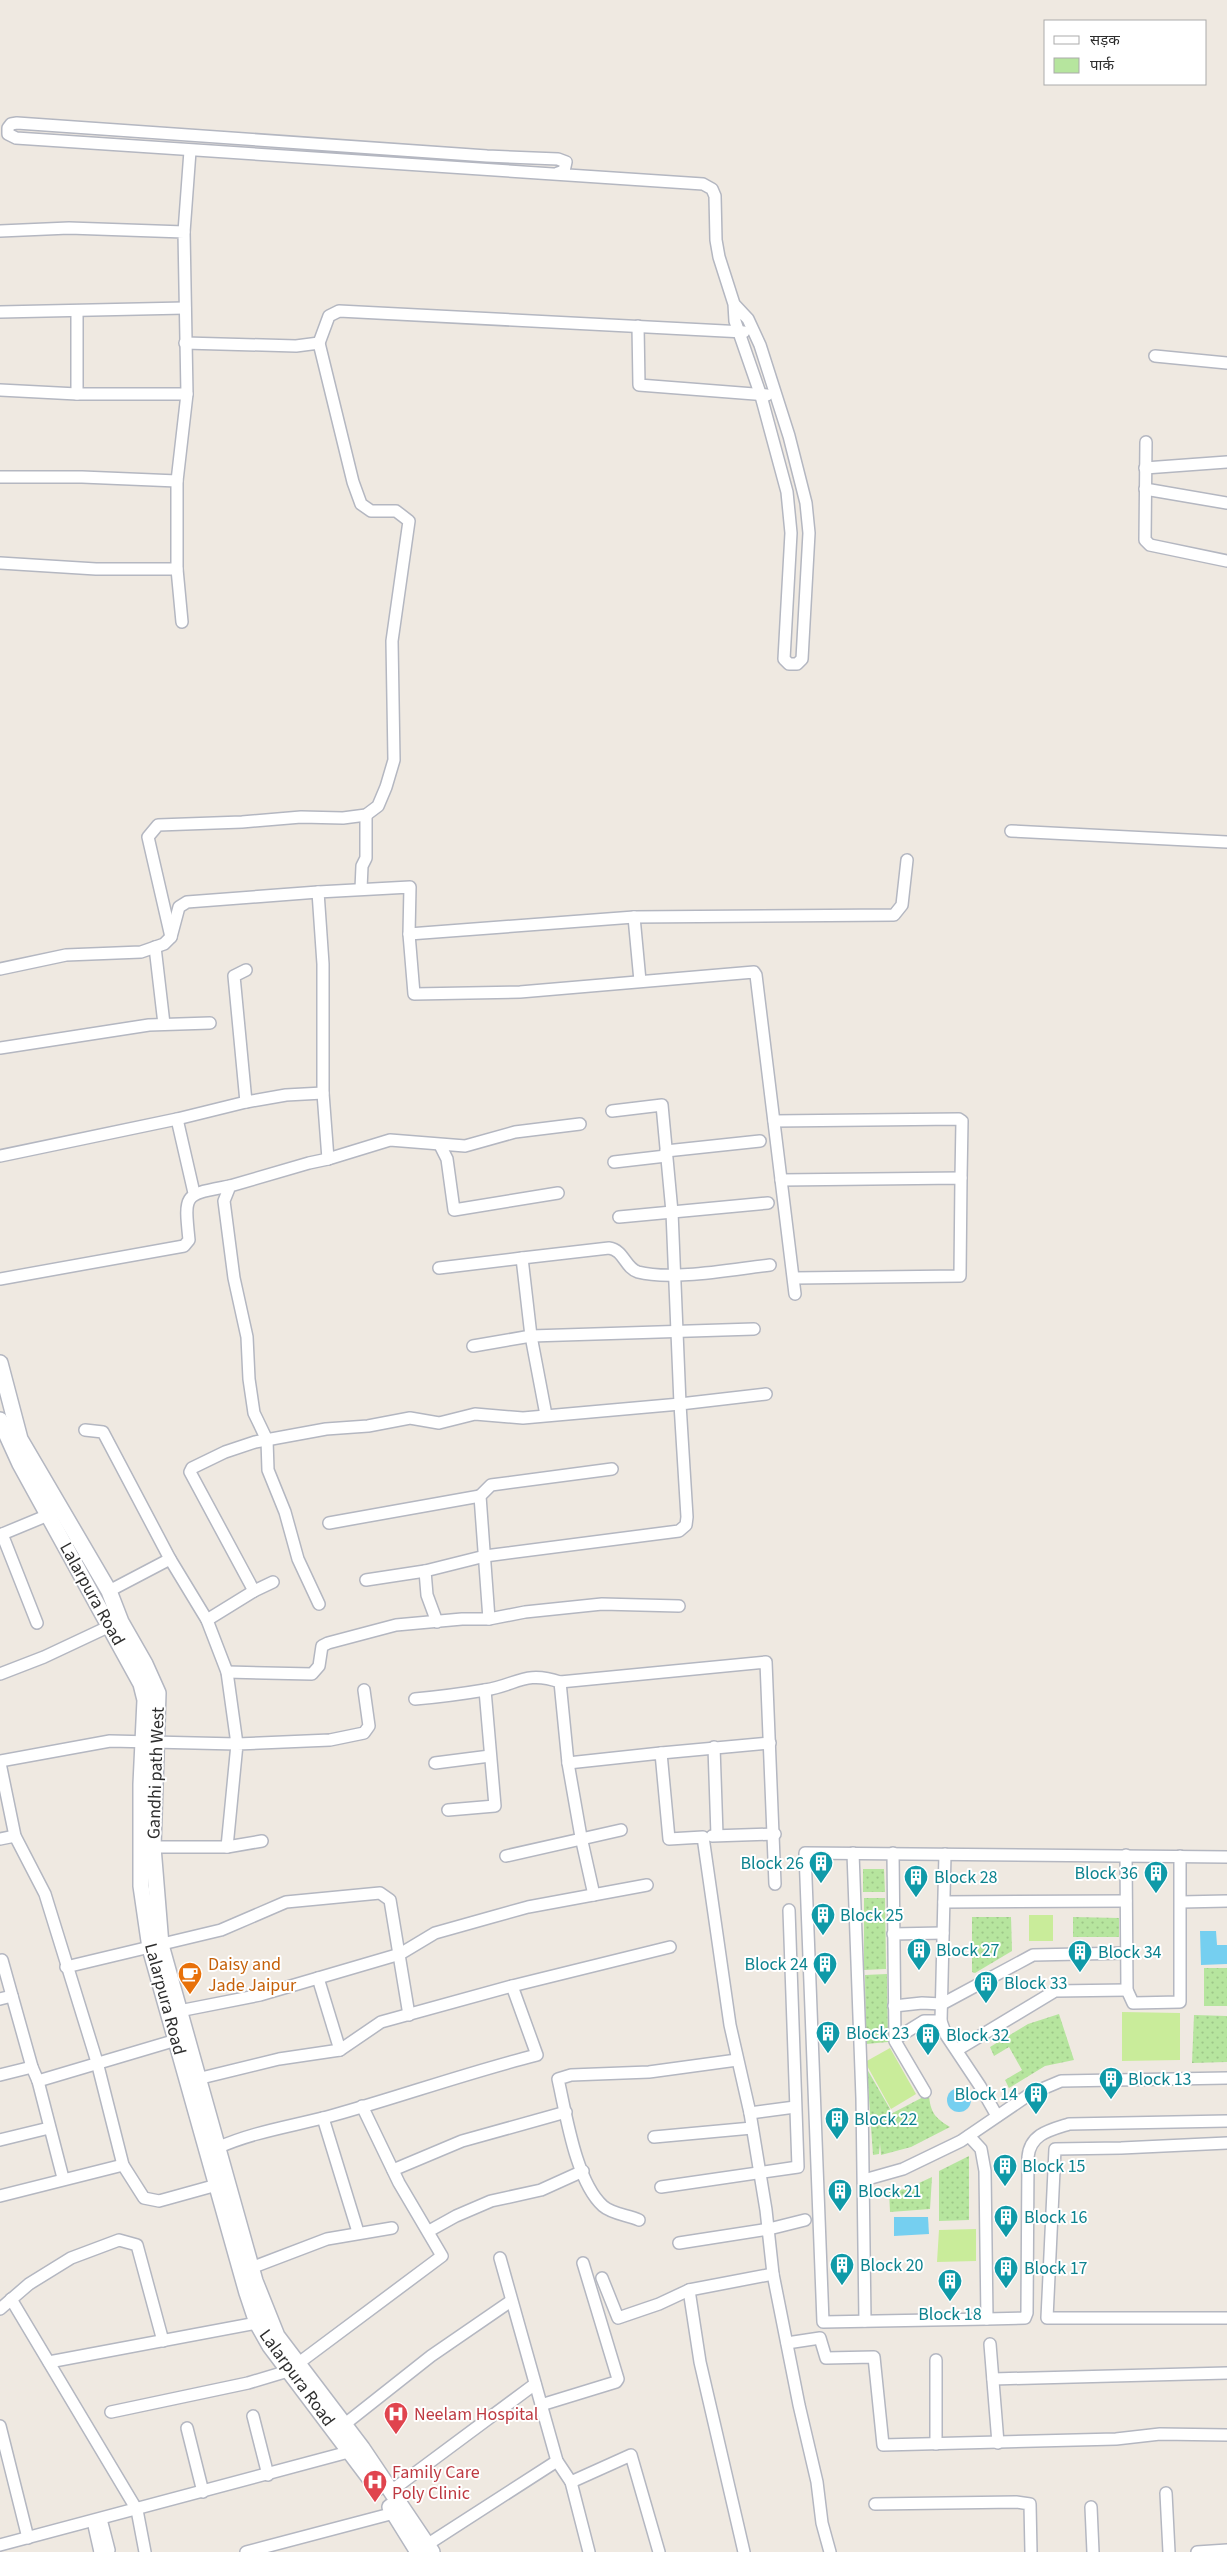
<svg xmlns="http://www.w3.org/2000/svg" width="1227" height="2552" viewBox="0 0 1227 2552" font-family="'Source Sans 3','Noto Sans Devanagari',sans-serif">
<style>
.green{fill:url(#green-dots)}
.pitch{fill:#c9ec9a}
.water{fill:#75cff0}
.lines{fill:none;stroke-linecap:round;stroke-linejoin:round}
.street-casing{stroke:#b4b7c1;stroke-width:14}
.secondary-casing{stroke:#b4b7c1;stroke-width:18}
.street{stroke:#fff;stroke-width:11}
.secondary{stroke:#fff;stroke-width:15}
.labels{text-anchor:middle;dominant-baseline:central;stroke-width:4;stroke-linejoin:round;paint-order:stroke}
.street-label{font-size:18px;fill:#2e2e2e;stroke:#fff}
.culture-label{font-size:18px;fill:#0d838f;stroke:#fff;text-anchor:start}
.food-label{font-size:18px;fill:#c56008;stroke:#fff;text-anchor:start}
.health-label{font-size:18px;fill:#be3a42;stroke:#fff;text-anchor:start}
</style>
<defs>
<pattern id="green-dots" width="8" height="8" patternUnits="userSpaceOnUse" patternTransform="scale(1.25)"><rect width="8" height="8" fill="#b6e59e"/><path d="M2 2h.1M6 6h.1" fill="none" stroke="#9dc588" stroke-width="1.8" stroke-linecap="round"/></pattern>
</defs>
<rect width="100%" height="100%" fill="#efe9e1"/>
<!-- green -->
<g class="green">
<polygon points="863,1869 884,1869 885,1892 863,1892"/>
<polygon points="864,1898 885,1898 886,1969 864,1970"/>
<polygon points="972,1917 1011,1917 1012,1951 975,1973 972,1972"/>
<polygon points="1073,1917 1119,1918 1119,1937 1073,1937"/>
<rect x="1204" y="1968" width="23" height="38"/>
<polygon points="887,1974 888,2042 866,2044 865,1975"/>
<polygon points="1059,2014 1074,2060 1045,2066 1009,2088 1005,2080 1022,2070 1009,2047 994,2056 990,2047 1028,2024"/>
<polygon points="1194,2015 1227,2016 1227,2062 1192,2063"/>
<path d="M867 2069 890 2109 883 2118 929 2094C930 2112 935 2118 950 2127L911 2147 881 2155 880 2143 879 2154 873 2155Z"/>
<polygon points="969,2156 969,2220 939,2221 939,2171"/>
<polygon points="932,2177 930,2209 890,2212 889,2191 906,2189"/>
</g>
<!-- pitch -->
<g class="pitch">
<rect x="1029" y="1915" width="24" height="26"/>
<polygon points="1122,2012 1180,2013 1180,2060 1122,2061"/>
<polygon points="890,2048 916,2094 891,2109 865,2062"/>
<polygon points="976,2229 976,2261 937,2262 939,2230"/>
</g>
<!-- water -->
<g class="water">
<polygon points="1200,1931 1216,1931 1217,1945 1227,1945 1227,1964 1201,1965"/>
<circle cx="959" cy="2100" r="12"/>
<polygon points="894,2217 928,2217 929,2234 894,2236"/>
</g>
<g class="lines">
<defs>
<g id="street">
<polyline points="558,173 564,171 566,162 558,159 487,156 17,123 11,124 8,128 8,134 16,138 703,184 712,189 715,196 716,240 719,257 734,304 735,321 761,396 787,492 791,533 784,659 789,664 797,664 802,659 809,533 806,503 789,436 760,345 748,319 734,304"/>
<polyline points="0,231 69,228 184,232 187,394 177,481 177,569 182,622"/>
<polyline points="184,232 190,151"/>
<polyline points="0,312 185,308"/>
<polyline points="638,326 639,385 767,395"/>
<polyline points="319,343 329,316 339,311 744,332"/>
<polyline points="1155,356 1227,363"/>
<polyline points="0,390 77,394 187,394"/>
<polyline points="77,394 77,311"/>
<polyline points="1146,442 1145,540 1150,545 1227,561"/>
<polyline points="1145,468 1227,462"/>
<polyline points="0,477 82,477 177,481"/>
<polyline points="1145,489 1227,503"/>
<polyline points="0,563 96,569 177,569"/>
<polyline points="1011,831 1227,842"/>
<polyline points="361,889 362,866 366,858 366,815"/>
<polyline points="634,917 640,981"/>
<polyline points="409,934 634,917 894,915 902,905 907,860"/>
<polyline points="171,937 148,837 158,825 242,822 301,817 343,818 366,815 378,806 386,787 394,760 392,641 409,521 396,511 371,511 361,504 353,482 319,343 296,346 185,343"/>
<polyline points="155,947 164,1024"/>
<polyline points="0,969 66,955 141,952 164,944 171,937 179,907 187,902 318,892"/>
<polyline points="246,970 234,976 246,1102 286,1095 323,1093"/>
<polyline points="0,1048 149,1025 210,1023"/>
<polyline points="177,1119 194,1193"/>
<polyline points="774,1121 959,1119 962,1121 961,1178"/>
<polyline points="440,1145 447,1159 454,1210 558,1193"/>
<polyline points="666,1151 760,1141"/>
<polyline points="0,1156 177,1119 246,1102"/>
<polyline points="328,1159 390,1140 465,1146 515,1132 580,1124"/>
<polyline points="614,1162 666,1156"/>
<polyline points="781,1180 961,1178 960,1276 794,1278"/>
<polyline points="619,1217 768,1203"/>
<path d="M522 1258 609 1248C624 1250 625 1268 638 1272 672 1281 734 1269 770 1265"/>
<polyline points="439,1268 522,1258 531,1336 546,1415"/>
<path d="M0 1279 184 1246 189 1240C184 1192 184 1195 230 1186"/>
<polyline points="473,1346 531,1336 754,1329"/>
<polyline points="85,1430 103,1432 170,1559"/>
<polyline points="329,1523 480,1496"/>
<polyline points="2,1534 37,1623"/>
<polyline points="0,1535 53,1513"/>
<polyline points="425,1571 427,1595 437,1622"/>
<polyline points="366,1580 425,1571 485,1556 679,1531 686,1525 687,1517 680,1404 766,1394"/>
<polyline points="254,1591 273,1582"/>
<polyline points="319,1604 298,1559 285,1512 268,1470 267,1440 254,1413 249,1379 247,1337 234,1278 224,1201 230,1186 309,1163 328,1159 323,1093 323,964 318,892 410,887 409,934 414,994 520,992 754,972 756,975 795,1294"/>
<polyline points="489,1619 480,1496 491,1485 612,1469"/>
<polyline points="207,1620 254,1591 190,1472 192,1468 225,1452 255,1442 326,1429 368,1426 410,1418 439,1423 475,1414 523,1418 680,1404 672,1212 662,1105 612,1111"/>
<polyline points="227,1672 312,1674 319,1666 322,1646 328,1643 396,1625 462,1619 489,1619 525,1612 602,1604 679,1606"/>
<polyline points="0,1674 44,1657 110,1626"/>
<polyline points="560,1682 766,1662 775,1884"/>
<path d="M415 1699C438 1697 461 1694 485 1690 517 1685 525 1670 560 1682L568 1763 661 1753 669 1839 703 1837 730 2025 750 2113 766 2210 773 2274 799 2405 817 2482 822 2523 830 2552"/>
<polyline points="714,1747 717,1835"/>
<polyline points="661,1753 770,1743"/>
<polyline points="0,1761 110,1741 237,1744 227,1672 207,1620 170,1559 109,1591"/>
<polyline points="0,1763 15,1836 45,1894 97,2062 123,2165 144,2198 159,2201 224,2183"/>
<polyline points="435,1763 490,1756"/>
<polyline points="568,1763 581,1837 594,1895"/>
<polyline points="448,1810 495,1806 485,1690"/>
<polyline points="712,1836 775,1834"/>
<polyline points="0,1839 15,1836"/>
<polyline points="147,1847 227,1847 262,1841"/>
<polyline points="227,1847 237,1744 330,1740 364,1733 369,1726 364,1690"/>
<polyline points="853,1853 862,2098 865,2321"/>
<polyline points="893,1853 895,2041 925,2092"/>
<polyline points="945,1854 941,2021 946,2035 980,2086 997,2116"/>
<polyline points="1126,1855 1127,1990 1133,2003 1180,2002 1180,1856"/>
<polyline points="506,1856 621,1830"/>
<polyline points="944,1902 1126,1901"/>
<polyline points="1181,1902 1227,1901"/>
<polyline points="893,1934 943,1933"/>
<polyline points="2,1960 32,2067 38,2081 63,2178"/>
<polyline points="66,1967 221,1930 286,1902 380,1893 390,1900 409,2015"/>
<polyline points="318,1978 340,2050"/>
<polyline points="0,1999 12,1996"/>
<polyline points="894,2006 922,2003 942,2004 1033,1955 1127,1953"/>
<polyline points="179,2011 260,1995 400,1954 435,1933 492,1917 528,1907 647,1885"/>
<polyline points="895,2039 924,2021 941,2021"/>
<polyline points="957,2050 1055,1991 1127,1990"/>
<polyline points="0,2075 32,2067"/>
<polyline points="193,2080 279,2059 340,2050 381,2022 512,1986 670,1947"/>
<polyline points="38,2081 183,2038"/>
<polyline points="750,2113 795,2107"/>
<polyline points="323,2118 358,2232"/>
<polyline points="969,2136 981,2149 985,2171 987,2319 823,2322 805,1853 1227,1857"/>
<polyline points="654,2137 752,2128"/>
<polyline points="0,2140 49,2128"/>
<polyline points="1227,2143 1121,2148 1055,2149 1047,2318 1227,2318"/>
<path d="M217 2148C255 2131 294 2126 334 2115 402 2096 469 2072 537 2055L512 1986"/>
<polyline points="393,2170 462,2141 566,2112"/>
<polyline points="864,2180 903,2169 961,2141 1030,2094 1061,2081 1227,2078"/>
<polyline points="661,2187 798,2167 789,1910"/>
<polyline points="0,2196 123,2165"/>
<path d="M639 2220C628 2215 612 2214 603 2206 576 2182 566 2114 558 2079L571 2075 649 2072 737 2060"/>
<polyline points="429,2231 456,2216 491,2201 541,2190 583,2171"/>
<polyline points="679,2243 769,2229 805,2220"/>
<polyline points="500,2258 557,2461 571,2482 589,2552"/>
<polyline points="251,2268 327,2239 392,2228"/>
<polyline points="602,2278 618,2318 659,2304 689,2290 773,2274"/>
<polyline points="689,2290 700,2362 744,2552"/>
<polyline points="11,2299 137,2510 145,2552"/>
<polyline points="0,2309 29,2284 71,2258 119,2240 137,2245 163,2341"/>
<path d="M987 2319 1025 2318 1027 2313 1028 2157C1030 2134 1050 2130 1069 2124L1227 2121"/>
<polyline points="787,2343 820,2338 826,2358 874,2357 883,2445 1116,2439 1160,2434 1227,2435"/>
<polyline points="990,2344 998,2443"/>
<polyline points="49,2362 257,2323"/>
<polyline points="993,2379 1227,2373"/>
<polyline points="541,2405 616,2382 618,2379 583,2263"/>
<polyline points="111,2412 248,2383 288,2371 442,2256 399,2183 362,2106"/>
<polyline points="253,2416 268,2475"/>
<polyline points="345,2424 431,2356 511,2301"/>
<polyline points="0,2426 28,2538"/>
<polyline points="187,2428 203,2492"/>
<polyline points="936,2444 936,2360"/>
<polyline points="571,2482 631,2455 659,2552"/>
<polyline points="391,2491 535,2384"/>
<polyline points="1166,2493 1169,2552"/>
<polyline points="875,2504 1016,2502 1030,2504 1031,2552"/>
<polyline points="1091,2507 1093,2552"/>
<polyline points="93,2521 100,2552"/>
<polyline points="0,2545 356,2450"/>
<polyline points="422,2548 557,2461"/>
<polyline points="100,2552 109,2550 101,2519"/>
<polyline points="246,2552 394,2513"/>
<polyline points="1197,2552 1227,2550"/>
</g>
<g id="secondary">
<polyline points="0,1363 20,1439 109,1591 121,1622 145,1664 158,1693 153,1847 161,1945 255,2281 277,2336 362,2448 432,2552"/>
<polyline points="0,1420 20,1464 141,1684 145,1700 141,1784 141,1886 150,1948 247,2293 257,2323 270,2346 377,2488"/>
<polyline points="390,2507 418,2552"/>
</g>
</defs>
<!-- street casing -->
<use href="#street" class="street-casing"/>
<!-- secondary casing -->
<use href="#secondary" class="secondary-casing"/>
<!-- street -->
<use href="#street" class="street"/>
<!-- secondary -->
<use href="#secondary" class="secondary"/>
</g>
<!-- icons -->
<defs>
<symbol id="building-pin" viewBox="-11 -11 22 30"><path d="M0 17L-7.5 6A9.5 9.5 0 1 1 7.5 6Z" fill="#0f9aa8" stroke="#fff"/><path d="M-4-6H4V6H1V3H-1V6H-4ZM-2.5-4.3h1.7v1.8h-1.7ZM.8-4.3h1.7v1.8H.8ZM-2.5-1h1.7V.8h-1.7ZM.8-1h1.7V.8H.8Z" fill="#fff"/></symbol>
<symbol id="cafe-pin" viewBox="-11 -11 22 30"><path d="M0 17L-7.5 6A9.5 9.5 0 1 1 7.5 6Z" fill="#e8710a" stroke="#fff"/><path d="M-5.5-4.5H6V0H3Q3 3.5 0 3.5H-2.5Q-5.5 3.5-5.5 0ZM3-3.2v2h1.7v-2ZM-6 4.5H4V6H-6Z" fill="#fff"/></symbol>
<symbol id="hospital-pin" viewBox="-11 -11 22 30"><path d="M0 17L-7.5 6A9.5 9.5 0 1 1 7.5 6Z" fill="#e0444e" stroke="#fff"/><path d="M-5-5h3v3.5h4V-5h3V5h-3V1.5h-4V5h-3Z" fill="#fff"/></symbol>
</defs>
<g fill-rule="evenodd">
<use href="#building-pin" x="807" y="1849" width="28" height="38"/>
<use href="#building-pin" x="1142" y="1859" width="28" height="38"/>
<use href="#building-pin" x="902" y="1863" width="28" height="38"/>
<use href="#building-pin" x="809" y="1901" width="28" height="38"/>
<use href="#building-pin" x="905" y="1936" width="28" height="38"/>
<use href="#building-pin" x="1066" y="1938" width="28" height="38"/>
<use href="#building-pin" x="811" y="1950" width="28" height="38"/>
<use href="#cafe-pin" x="176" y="1960" width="28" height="38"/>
<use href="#building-pin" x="972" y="1969" width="28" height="38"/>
<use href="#building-pin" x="814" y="2019" width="28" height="38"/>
<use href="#building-pin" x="914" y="2021" width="28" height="38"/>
<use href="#building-pin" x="1097" y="2065" width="28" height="38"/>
<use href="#building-pin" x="1022" y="2080" width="28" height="38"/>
<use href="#building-pin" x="823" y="2105" width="28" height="38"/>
<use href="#building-pin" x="991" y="2152" width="28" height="38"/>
<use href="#building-pin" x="826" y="2177" width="28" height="38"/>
<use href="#building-pin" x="992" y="2203" width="28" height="38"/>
<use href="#building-pin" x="828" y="2251" width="28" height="38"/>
<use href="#building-pin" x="992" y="2254" width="28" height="38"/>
<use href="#building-pin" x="936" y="2267" width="28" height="38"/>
<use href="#hospital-pin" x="382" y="2400" width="28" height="38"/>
<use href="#hospital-pin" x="361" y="2468" width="28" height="38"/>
</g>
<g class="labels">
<!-- street labels -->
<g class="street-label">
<text transform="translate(92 1594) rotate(61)">Lalarpura Road</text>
<text transform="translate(156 1773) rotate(-88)">Gandhi path West</text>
<text transform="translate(165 1999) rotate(75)">Lalarpura Road</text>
<text transform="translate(297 2378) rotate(54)">Lalarpura Road</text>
</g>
<!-- culture labels -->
<g class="culture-label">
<text x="804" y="1863" text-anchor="end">Block 26</text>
<text x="1138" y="1873" text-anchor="end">Block 36</text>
<text x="934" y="1877">Block 28</text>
<text x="840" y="1915">Block 25</text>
<text x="936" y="1950">Block 27</text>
<text x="1098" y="1952">Block 34</text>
<text x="808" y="1964" text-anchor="end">Block 24</text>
<text x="1004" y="1983">Block 33</text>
<text x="846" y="2033">Block 23</text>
<text x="946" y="2035">Block 32</text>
<text x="1128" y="2079">Block 13</text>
<text x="1018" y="2094" text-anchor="end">Block 14</text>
<text x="854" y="2119">Block 22</text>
<text x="1022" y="2166">Block 15</text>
<text x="858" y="2191">Block 21</text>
<text x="1024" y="2217">Block 16</text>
<text x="860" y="2265">Block 20</text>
<text x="1024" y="2268">Block 17</text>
<text x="950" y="2314" text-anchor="middle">Block 18</text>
</g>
<!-- food labels -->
<g class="food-label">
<text x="208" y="1964">Daisy and<tspan x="208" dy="21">Jade Jaipur</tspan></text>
</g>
<!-- health labels -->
<g class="health-label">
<text x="414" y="2414">Neelam Hospital</text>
<text x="392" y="2472">Family Care<tspan x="392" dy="21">Poly Clinic</tspan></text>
</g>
</g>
<!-- legend -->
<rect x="1044" y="20" width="162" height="65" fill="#ffffff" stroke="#ababab"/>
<rect x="1054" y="36" width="25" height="8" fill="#ffffff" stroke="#ababab"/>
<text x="1090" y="45" font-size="15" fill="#2e2e2e">सड़क</text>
<rect x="1054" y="58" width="25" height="15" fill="#b6e59e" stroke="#ababab"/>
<text x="1090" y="70" font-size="15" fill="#2e2e2e">पार्क</text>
</svg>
